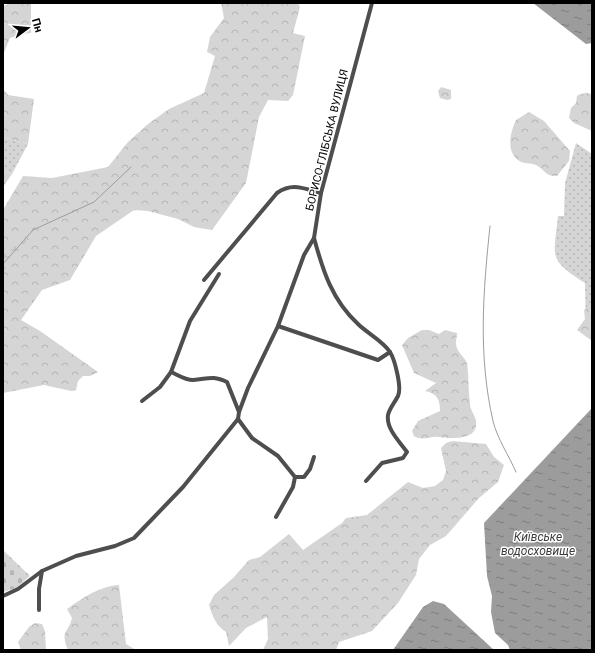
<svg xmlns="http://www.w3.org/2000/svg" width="595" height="653" viewBox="0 0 595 653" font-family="Roboto,sans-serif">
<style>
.grass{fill:url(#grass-dots)}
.forest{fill:url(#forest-crowns)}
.wetland{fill:url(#wetland-marsh)}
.cemetery{fill:url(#cemetery-stones)}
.water{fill:url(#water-ripples)}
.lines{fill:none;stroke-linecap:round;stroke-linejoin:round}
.stream{stroke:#9c9c9c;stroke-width:1}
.street{stroke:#4e4e4e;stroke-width:4}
.labels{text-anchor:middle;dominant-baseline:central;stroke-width:3;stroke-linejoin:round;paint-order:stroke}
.street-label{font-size:11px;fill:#000;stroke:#fff}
.water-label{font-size:12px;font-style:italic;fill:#3d3d3d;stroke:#fff}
</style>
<defs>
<pattern id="grass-dots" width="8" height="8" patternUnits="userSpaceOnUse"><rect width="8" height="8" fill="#d5d5d5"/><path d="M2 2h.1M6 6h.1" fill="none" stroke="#b5b5b5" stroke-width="1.8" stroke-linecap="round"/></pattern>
<pattern id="forest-crowns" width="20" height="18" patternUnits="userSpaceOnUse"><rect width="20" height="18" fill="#d5d5d5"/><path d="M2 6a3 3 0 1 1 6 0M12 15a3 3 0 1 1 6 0" fill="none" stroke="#b5b5b5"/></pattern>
<pattern id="wetland-marsh" width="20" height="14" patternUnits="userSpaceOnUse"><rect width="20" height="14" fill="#d5d5d5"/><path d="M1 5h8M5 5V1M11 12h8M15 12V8" fill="none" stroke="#b5b5b5"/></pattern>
<pattern id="cemetery-stones" width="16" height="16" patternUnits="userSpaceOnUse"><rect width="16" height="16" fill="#d5d5d5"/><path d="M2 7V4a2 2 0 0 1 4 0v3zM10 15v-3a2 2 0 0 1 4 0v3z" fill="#b5b5b5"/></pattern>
<pattern id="water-ripples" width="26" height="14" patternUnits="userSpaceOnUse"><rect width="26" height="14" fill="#9c9c9c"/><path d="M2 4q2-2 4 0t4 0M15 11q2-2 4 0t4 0" fill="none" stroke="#7d7d7d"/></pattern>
</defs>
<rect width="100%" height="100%" fill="#fff"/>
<!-- grass -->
<g class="grass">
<polygon points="3,137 28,144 12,174 3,172"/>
<path d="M576 143 592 154V329L586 334 585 283C547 259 554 257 558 216H564L565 183Z"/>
</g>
<!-- forest -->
<g class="forest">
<polygon points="12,3 31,3 31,33 22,34 10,38 3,55 3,6"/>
<polygon points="221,3 298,3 300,7 293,33 305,36 293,95 288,101 268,100 259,117 246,183 212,230 194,227 178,219 148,211 134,210 96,236 70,280 42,290 21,320 40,331 98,372 90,376 83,376 78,381 76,390 71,391 44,385 3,393 3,210 23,176 52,178 108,167 128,142 148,124 169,109 204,93 215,56 207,52 210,37 224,18"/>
<polygon points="3,68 3,89 8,95 34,99 28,144 3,137"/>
<polygon points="441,87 451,90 451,99 447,100 440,98 438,91"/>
<polygon points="589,93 592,95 592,131 574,123 569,118 571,108 576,103 577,96 580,94"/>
<path d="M529 112 544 121 570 151 569 161 557 176C546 177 545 170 536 165 532 163 526 164 521 162 505 153 510 133 516 120Z"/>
<polygon points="3,172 12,174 3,187"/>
<polygon points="589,307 592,307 592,341 577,330 585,319 584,310"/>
<path d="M422 330H429L439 334 445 330 457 333C457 336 456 340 456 343 456 352 464 356 467 363 469 377 468 390 470 404 470 410 475 415 476 421 479 440 452 439 440 437 429 435 425 442 414 436L412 431 418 421 440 411C440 400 437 393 425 391L436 383 414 373 402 345 408 338Z"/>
<path d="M452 441 486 444 494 457 504 465 498 482 479 498 446 536 430 545 419 559 416 575 398 603 372 631 339 642 336 650H263L268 639 267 617 246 628 229 646 226 632C216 626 212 615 209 605L214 595 233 578 249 560 260 557 289 534 303 550 342 523 346 518 367 515 408 482 423 488 435 486 443 480 446 471 441 448 446 443Z"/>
<path d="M119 585 126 644 136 650H68C60 630 68 634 72 618L67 609C83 598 99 586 119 585Z"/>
<polygon points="35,623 42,624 45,631 46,650 21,650 18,642 29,627"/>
</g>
<!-- wetland -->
<path class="wetland" d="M24 235 26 241 16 257 3 271C3 256 7 240 24 235Z"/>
<!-- cemetery -->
<polygon class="cemetery" points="3,550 30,576 16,588 3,592"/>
<!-- water -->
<g class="water">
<polygon points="533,3 592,3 592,43 586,44"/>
<polygon points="592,408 592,650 510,650 508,645 495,633 491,612 492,596 487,576 484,523"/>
<polygon points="433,601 444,604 494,650 393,650 423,607"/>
</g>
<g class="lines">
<!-- stream -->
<g class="stream">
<path d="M490 226C483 293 478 355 493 421 497 438 509 456 516 472"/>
<polyline points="3,264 33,230 94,202 131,167"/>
</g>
<!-- street -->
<g class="street">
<path d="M314 238C323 271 332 300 358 324 367 333 383 341 390 352 395 360 402 388 398 396 395 402 389 409 388 415 386 429 400 442 407 452L403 458 382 463 366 481"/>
<path d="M219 274 190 321 171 372C178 375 185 380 193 380 208 379 212 375 227 382L239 412"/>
<path d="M204 280 277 193C293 182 304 189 321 193"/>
<polyline points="278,326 378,360 390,352"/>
<polyline points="142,401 160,387 171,372"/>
<polyline points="238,419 252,438 278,456 295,477 293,487 276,517"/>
<polyline points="295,477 304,477 310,469 314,457"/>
<polyline points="3,596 18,589 42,571 76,556 115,546 134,538 183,487 238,419 239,412 248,388 278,326 304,255 314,238 321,193 372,3"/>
<polyline points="39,610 39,589 42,571"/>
</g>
</g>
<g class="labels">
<!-- street labels -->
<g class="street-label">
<text transform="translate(327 140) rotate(-76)">БОРИСО-ГЛІБСЬКА ВУЛИЦЯ</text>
</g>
<!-- water labels -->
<g class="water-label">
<text x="538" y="537">Київське<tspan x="538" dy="14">водосховище</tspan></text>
</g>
</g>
<!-- border -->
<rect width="595" height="653" fill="none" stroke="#000000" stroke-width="8"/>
<!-- north arrow -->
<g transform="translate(28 28) rotate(74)" stroke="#ffffff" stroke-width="3" paint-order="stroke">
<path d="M0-3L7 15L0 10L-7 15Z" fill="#000000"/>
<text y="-6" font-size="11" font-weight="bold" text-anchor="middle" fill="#000000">Пн</text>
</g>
</svg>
